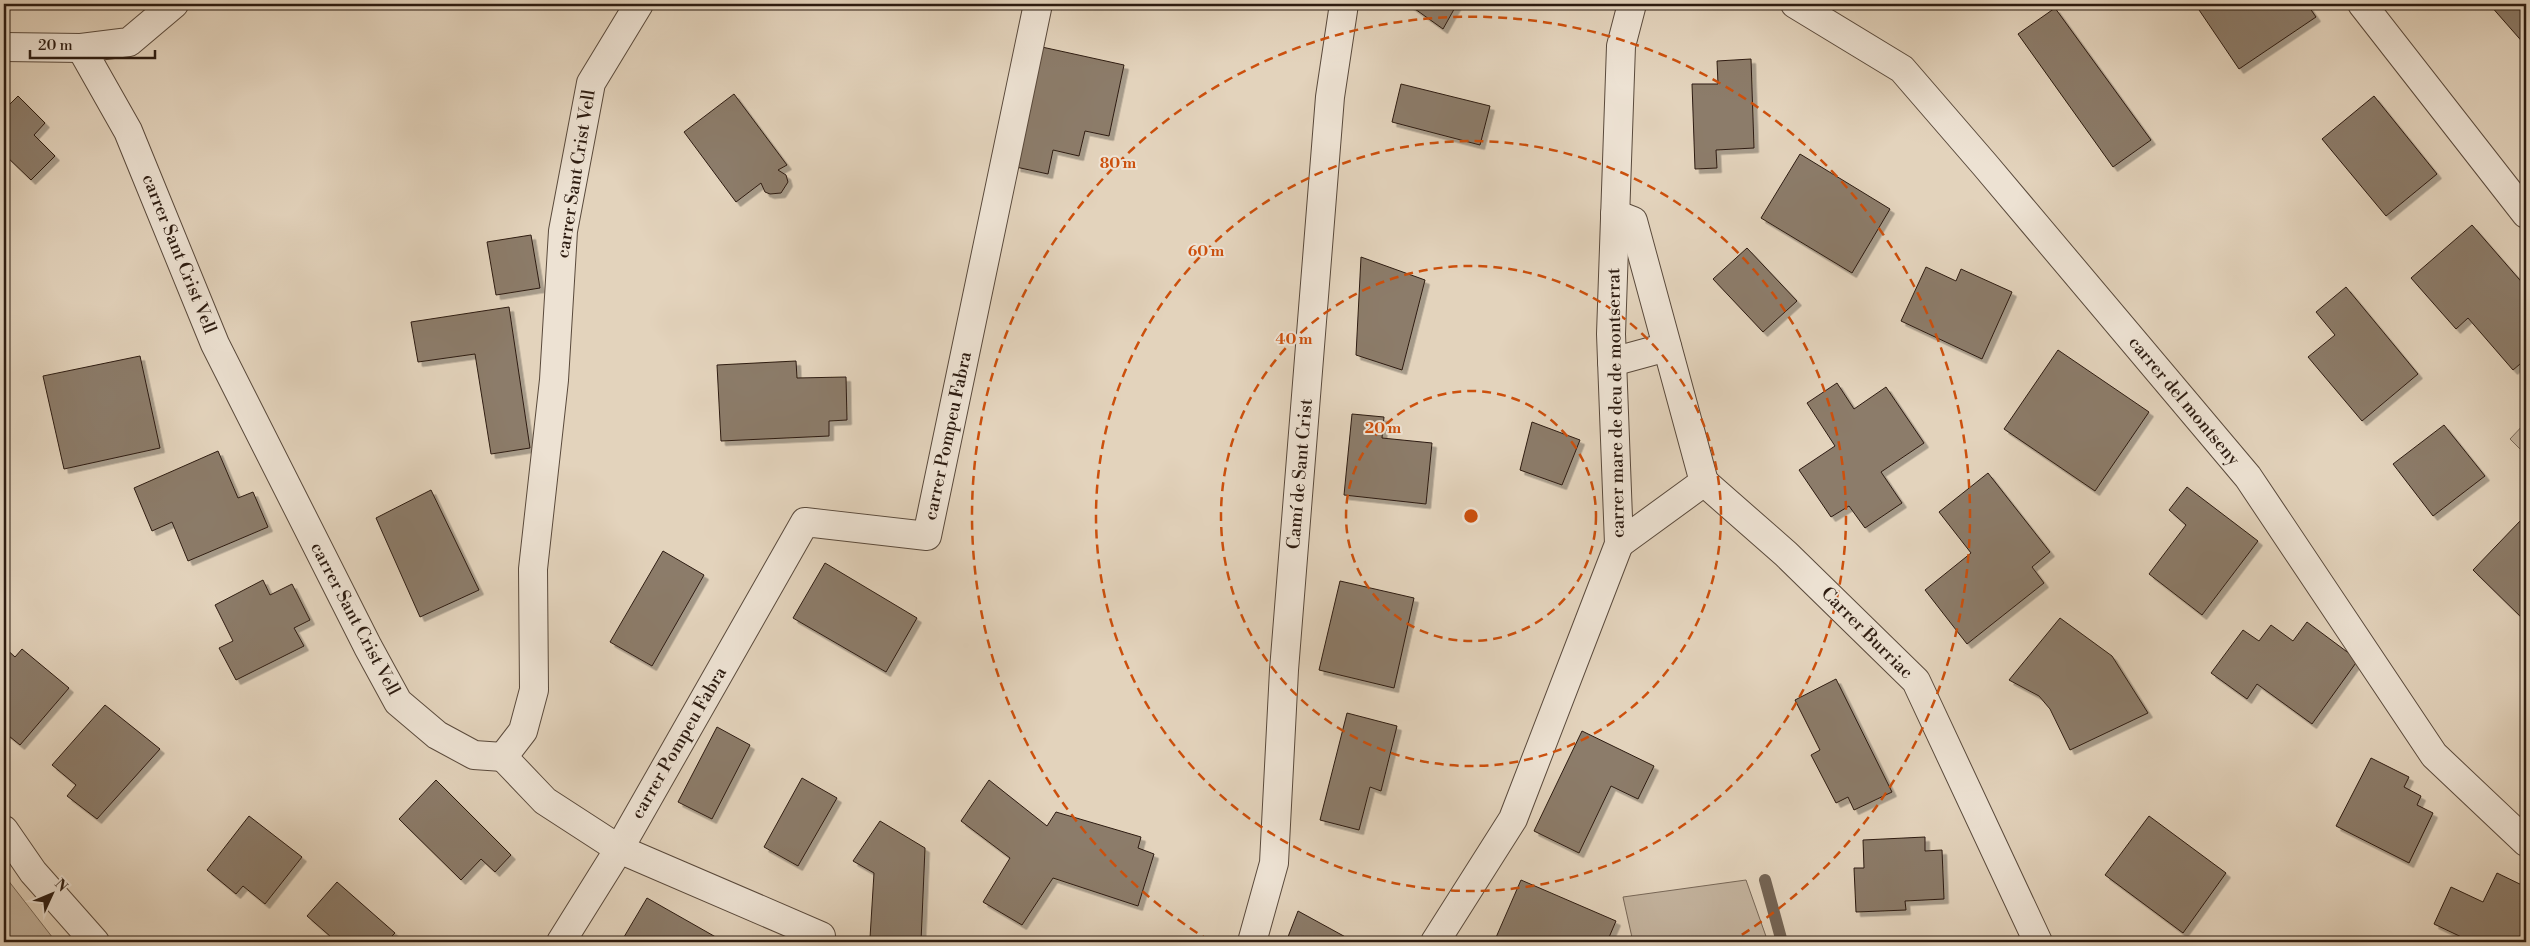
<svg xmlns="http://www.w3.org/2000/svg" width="2530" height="946" viewBox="0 0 2530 946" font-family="'Libre Bodoni',serif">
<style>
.green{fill:#c4b49f;stroke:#786858}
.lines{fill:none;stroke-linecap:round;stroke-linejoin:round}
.stream{stroke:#756555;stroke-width:12}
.building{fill:#8c7b6a;stroke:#2d1c11;filter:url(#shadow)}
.minor-casing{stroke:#5a4a3c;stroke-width:30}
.minor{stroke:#ede2d3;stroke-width:28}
.ring{fill:none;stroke:#cc500d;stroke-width:2.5;stroke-dasharray:9 6}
.labels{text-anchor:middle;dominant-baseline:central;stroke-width:4;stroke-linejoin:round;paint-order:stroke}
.street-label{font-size:18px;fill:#2d1c11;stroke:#ede2d3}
.centre{fill:#cc500d;stroke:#ede2d3;stroke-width:2.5}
.ring-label{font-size:15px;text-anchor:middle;font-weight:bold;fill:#cc500d;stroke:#ede2d3;stroke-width:4;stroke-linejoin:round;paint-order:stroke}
</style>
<defs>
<filter id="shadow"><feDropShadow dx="4.5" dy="4.5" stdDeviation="0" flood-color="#0004"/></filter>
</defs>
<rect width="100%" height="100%" fill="#e3d3bc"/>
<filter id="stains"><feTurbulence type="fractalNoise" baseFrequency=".004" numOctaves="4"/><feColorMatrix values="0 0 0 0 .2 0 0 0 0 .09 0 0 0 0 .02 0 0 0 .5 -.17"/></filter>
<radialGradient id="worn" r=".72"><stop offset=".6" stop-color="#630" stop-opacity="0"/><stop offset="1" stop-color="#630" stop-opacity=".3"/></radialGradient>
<!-- green -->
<g class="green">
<polygon points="2526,422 2526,455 2510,439"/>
<polygon points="4,875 56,942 4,942"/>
<polygon points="1746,880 1768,942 1633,942 1623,897"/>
</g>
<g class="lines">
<!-- stream -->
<polyline class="stream" points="1765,880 1782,942"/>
</g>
<!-- building -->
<g class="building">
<polygon points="1408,4 1457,4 1443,29"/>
<polygon points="2195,4 2307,4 2316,17 2239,69"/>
<polygon points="2492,4 2526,4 2526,46 2490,5"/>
<polygon points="2055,8 2151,140 2113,167 2018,34"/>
<polygon points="1042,47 1124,65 1109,136 1085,131 1079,156 1053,150 1048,174 1016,167"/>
<polygon points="1751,59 1754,148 1716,150 1717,168 1695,169 1692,84 1718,84 1717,61"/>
<polygon points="1401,84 1490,106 1480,145 1392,122"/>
<polygon points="734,94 787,165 778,170 786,175 788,182 781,193 770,194 765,192 761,183 736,202 684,132"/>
<polygon points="18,96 45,123 34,135 55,156 31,180 4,154 4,110"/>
<polygon points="2374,96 2437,174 2386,216 2322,139"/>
<polygon points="1800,154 1890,209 1852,273 1761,218"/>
<polygon points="2472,225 2526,287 2526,359 2513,370 2468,318 2456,329 2411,278"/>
<polygon points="531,235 540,288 496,295 487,242"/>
<polygon points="1747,248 1797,301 1763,332 1713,279"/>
<polygon points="1361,257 1425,280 1402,370 1356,355"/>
<polygon points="1926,267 1956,281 1961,269 2012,292 1982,359 1901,321"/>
<polygon points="2346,287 2418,374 2362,421 2308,357 2335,335 2316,312"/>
<polygon points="509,307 530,448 491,454 475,354 418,362 411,322"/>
<polygon points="2058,350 2149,412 2095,491 2004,429"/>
<polygon points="140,356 160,448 64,469 43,376"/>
<polygon points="796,361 797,378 846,377 847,420 829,421 829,436 721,441 717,365"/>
<polygon points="1837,383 1854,409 1886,387 1924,443 1881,472 1902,503 1865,528 1849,506 1831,517 1799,470 1835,446 1807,403"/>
<polygon points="1352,414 1384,417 1382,438 1432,443 1426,504 1344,495"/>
<polygon points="1532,422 1580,440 1562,485 1520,470"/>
<polygon points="2444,425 2485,476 2433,516 2393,464"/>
<polygon points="218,451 238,498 253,492 268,527 188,561 172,522 152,531 134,488"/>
<polygon points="1988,473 2050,552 2032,567 2044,583 1967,644 1925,590 1971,553 1939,512"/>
<polygon points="2187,487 2258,541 2202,615 2149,574 2186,525 2169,510"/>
<polygon points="431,490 479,590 420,617 376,518"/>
<polygon points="2521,520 2526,525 2526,622 2473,570"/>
<polygon points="663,551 704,575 652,666 610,642"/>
<polygon points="825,563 917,618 886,672 793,618"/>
<polygon points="263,580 270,595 292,584 310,620 294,628 304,646 236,680 219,648 233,641 215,605"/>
<polygon points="1340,581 1414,598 1394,688 1319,670"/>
<polygon points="2060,618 2112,656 2148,713 2070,750 2050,709 2039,696 2009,680"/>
<polygon points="2307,622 2358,660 2312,724 2257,684 2247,699 2211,673 2243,630 2259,641 2271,625 2293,641"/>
<polygon points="4,647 15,657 22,649 69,688 20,745 4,732"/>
<polygon points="1836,679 1892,792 1854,810 1848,797 1836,803 1811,755 1820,750 1795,700"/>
<polygon points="105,705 160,749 97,819 67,796 76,785 52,765"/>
<polygon points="1347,713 1397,726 1381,791 1370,787 1359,830 1320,820"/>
<polygon points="717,727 750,745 712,819 678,802"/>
<polygon points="1582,731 1654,766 1638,799 1611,786 1579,853 1534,831"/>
<polygon points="2371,758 2409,777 2404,787 2421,796 2417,805 2433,813 2409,863 2336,826"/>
<polygon points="802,778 837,798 798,866 764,847"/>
<polygon points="436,780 511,855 495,872 481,859 461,880 399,819"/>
<polygon points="989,780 1047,826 1056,812 1141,837 1138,848 1154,854 1138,906 1053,878 1022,925 983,902 1010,858 961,821"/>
<polygon points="249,816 302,857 265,904 243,886 236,894 207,870"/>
<polygon points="2149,816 2226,873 2183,933 2105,875"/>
<polygon points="880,821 925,848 921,942 870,938 874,873 853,861"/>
<polygon points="1925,837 1925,851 1942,850 1944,899 1905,901 1906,910 1856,912 1854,868 1864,868 1863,840"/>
<polygon points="2497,873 2526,887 2526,923 2517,942 2472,942 2434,924 2451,887 2483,902"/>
<polygon points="1521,880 1616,921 1607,942 1494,942"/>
<polygon points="337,882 395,933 386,942 326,942 331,937 307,916"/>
<polygon points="647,898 721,940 720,942 621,942"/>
<polygon points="1298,911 1351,940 1350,942 1286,942"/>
</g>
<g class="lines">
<defs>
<g id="minor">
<polyline points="1795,4 1902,69 1985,165 2248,477 2434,755 2526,842"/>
<polyline points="2362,4 2526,214"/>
<polyline points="4,47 81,48 129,42 174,4"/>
<polyline points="81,48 128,131 215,344 368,647 398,702 437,735 474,755 503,757"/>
<polyline points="1615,214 1633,221 1704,482"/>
<polyline points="1612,362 1667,347"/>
<polyline points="1704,482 1786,554 1916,681 2038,942"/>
<polyline points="1619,544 1704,482"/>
<polyline points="503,757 523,731 534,690 533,569 554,380 563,231 591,83 639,4"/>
<polyline points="503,757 545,801 619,849 821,936"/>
<polyline points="4,830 33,872 95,942"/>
<polyline points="561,942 619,849 805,522 927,536 1038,4"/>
<polyline points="1252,942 1274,863 1284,670 1330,97 1344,4"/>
<polyline points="1435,942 1513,819 1619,544 1611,334 1621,46 1632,4"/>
</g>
</defs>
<!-- minor casing -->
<use href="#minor" class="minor-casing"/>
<!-- minor -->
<use href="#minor" class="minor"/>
</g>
<!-- distance rings -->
<g class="ring">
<circle cx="1471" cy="516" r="125"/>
<circle cx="1471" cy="516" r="250"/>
<circle cx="1471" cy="516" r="375"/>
<path d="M1210 941A499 499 0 1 1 1732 941"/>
</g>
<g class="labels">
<!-- street labels -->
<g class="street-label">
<text transform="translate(576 174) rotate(-81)">carrer Sant Crist Vell</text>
<text transform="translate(179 254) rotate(68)">carrer Sant Crist Vell</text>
<text transform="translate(2184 401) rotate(50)">carrer del montseny</text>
<text transform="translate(1616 403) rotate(-91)">carrer mare de deu de montserrat</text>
<text transform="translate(948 436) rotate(-78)">carrer Pompeu Fabra</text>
<text transform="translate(1300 474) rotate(-85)">Camí de Sant Crist</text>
<text transform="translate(355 619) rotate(62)">carrer Sant Crist Vell</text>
<text transform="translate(1867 633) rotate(45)">Carrer Burriac</text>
<text transform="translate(679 743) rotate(-60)">carrer Pompeu Fabra</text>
</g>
</g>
<circle cx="1471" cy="516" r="8" class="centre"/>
<g class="ring-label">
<text x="1118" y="168">80 m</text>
<text x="1206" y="256">60 m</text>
<text x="1294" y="344">40 m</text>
<text x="1383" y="433">20 m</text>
</g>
<!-- margin -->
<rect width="2530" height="946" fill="none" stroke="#e3d3bc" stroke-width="20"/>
<rect x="5" y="5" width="2520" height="936" fill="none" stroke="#2d1c11" stroke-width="2.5"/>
<rect x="10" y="10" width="2510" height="926" fill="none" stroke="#2d1c11"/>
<!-- north arrow -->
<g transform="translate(52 894) rotate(46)" stroke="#ede2d3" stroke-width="4" paint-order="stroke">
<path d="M0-4L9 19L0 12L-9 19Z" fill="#2d1c11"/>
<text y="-8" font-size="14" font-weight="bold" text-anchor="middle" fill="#2d1c11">N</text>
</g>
<!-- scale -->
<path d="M30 50v8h125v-8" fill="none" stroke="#2d1c11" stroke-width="2.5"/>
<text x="38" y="50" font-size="15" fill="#2d1c11" stroke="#ede2d3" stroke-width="4" paint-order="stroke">20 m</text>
<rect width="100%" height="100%" filter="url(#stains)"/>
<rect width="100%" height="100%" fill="url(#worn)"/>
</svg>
